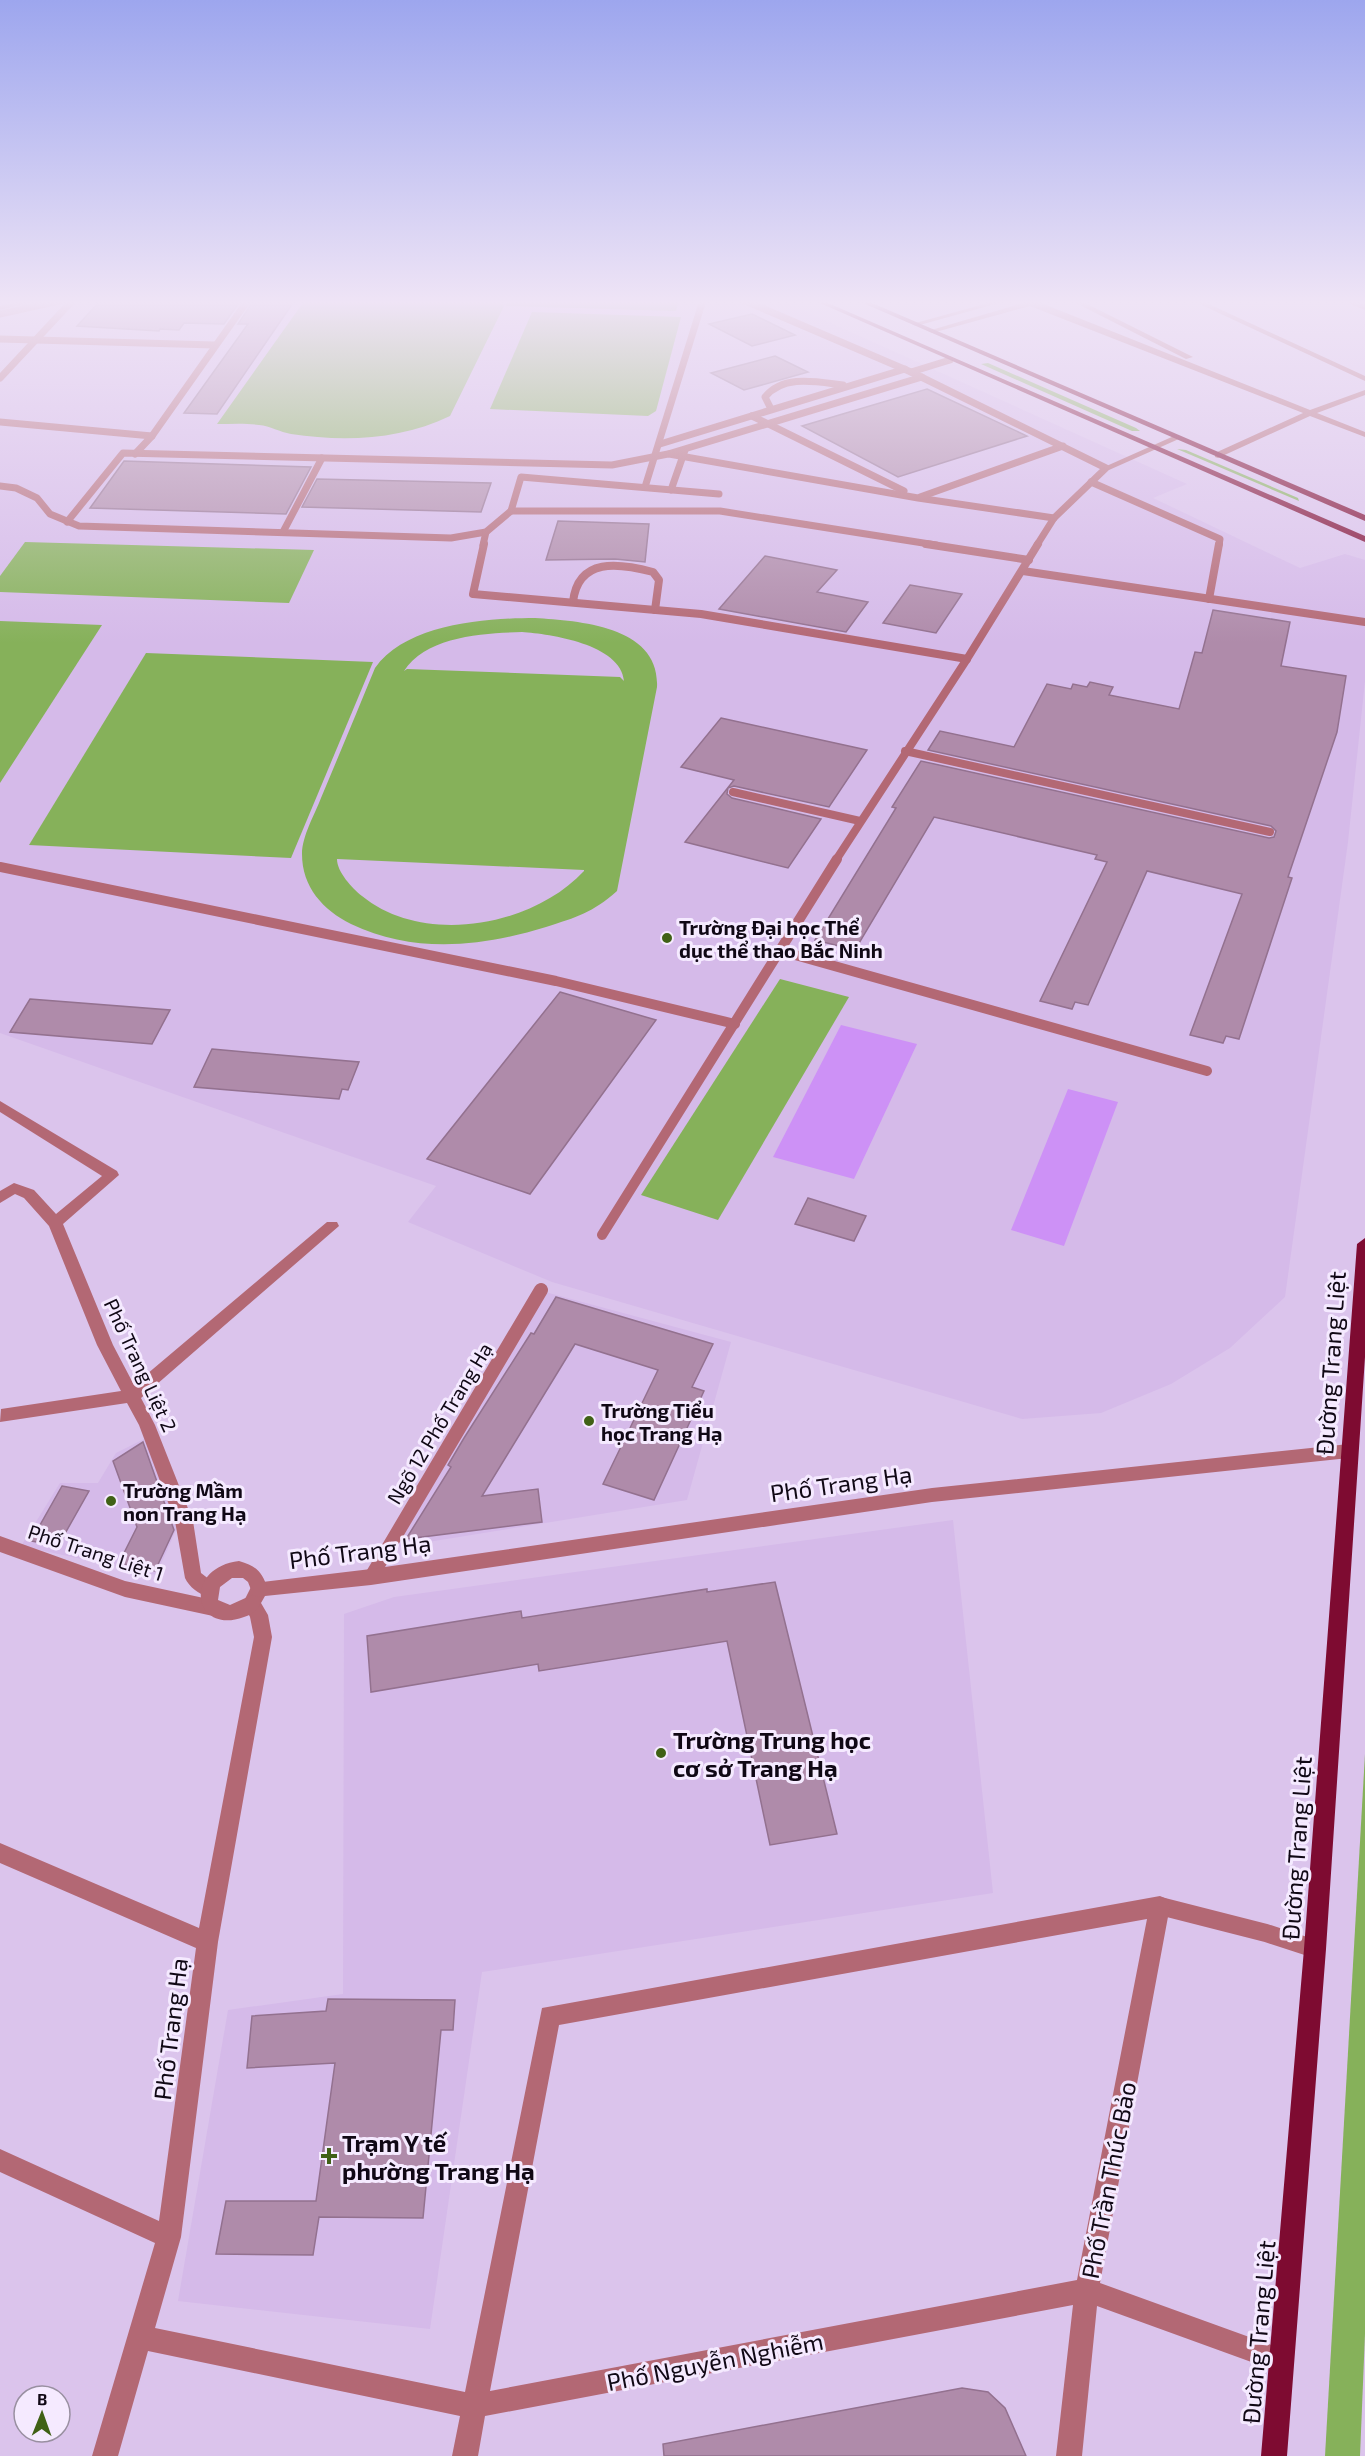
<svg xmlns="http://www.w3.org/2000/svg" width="1365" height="2456" viewBox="0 0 1365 2456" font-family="'Exo 2',sans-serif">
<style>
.built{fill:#d5bae9}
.green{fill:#86b15a;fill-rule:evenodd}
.water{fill:#cd91f6}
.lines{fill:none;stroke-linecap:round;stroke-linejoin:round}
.stream{stroke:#cd91f6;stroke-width:5}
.building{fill:#af8baa;stroke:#93718f;stroke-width:1.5}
.service-far4{stroke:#b36874;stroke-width:7}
.service-far3{stroke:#b36874;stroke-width:8}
.service-far2{stroke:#b36874;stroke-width:10}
.service-far1{stroke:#b36874;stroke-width:14}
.service{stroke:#b36874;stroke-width:18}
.minor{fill:#b36874;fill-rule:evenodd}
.tertiary{fill:#b36874;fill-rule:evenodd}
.primary{fill:#7e0b31;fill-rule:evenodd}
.poi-dot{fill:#406116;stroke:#f5eaff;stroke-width:2}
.labels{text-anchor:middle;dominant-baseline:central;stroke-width:6;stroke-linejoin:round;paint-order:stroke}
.poi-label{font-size:20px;font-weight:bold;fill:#100815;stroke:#f5eaff;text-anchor:start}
.street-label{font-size:20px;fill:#100815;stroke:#f5eaff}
.near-street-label{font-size:24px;fill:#100815;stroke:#f5eaff}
.near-poi-label{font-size:24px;font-weight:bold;fill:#100815;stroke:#f5eaff;text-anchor:start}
</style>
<rect width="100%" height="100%" fill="#dbc4ec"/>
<!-- built -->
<g class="built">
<polygon points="44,300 780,300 1187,484 1153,498 1300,568 1345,554 1365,560 1365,681 1348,842 1285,1297 1230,1348 1171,1384 1101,1413 1022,1419 552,1282 408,1222 436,1186 0,1033 0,308"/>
<polygon points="545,1292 731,1342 687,1500 397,1547"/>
<polygon points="146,1438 181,1519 156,1575 21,1546 60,1483 98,1483 116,1453"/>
<polygon points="953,1520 993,1893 482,1972 430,2329 178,2301 228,2010 343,1994 344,1614 394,1597"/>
</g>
<!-- green -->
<g class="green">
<path d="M305 300H498L504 306 450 416C401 440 344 442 291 434 280 432 270 426 259 425 246 423 231 424 217 424Z"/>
<polygon points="509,300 679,300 676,311 506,306"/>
<polygon points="532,312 681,317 656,411 648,416 490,409"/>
<polygon points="988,363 1136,428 1140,431 1132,431 981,364"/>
<polygon points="1177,449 1186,450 1298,498 1299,501"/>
<polygon points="25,542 314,550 289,603 0,592 0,576"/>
<path d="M535 618C580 621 660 626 657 687L617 891C592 913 577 917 546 927 481 947 414 954 351 924 323 910 302 887 302 854 302 836 315 814 321 798 339 755 357 712 375 668 406 624 485 618 535 618ZM522 632C550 634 621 644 624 681L620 677 407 669 404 671C426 636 484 633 522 632ZM337 859 584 870V871C532 927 423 946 362 896 352 888 337 872 337 859Z"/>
<polygon points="0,621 102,625 0,783"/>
<polygon points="146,653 373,662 291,858 29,845"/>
<polygon points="780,979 849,997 718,1220 641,1195"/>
<polygon points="1365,1754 1365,2334 1360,2456 1325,2456"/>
</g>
<!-- water -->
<g class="water">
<polygon points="841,1025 917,1044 854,1179 773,1157"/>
<polygon points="1068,1089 1118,1102 1064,1246 1011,1230"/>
</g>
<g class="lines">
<!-- stream -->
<polyline class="stream" points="0,303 15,300"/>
</g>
<!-- building -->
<g class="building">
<polygon points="101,300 241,300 224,324 184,323 179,330 160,329 159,331 77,326"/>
<polygon points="254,300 295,300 217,414 184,413 248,324 238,324"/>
<polygon points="752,314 795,335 752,346 709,324"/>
<polygon points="775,356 808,372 744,390 711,373"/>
<polygon points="927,389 1027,436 898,477 802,426"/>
<polygon points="124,461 311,467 286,514 90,508"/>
<polygon points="317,479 491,483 481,512 302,507"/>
<polygon points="558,521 649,524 645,562 615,559 546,560"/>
<polygon points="765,556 837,570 817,592 868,602 846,632 719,609"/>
<polygon points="910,585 962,594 936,633 883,623"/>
<polygon points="1213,610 1290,622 1281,666 1346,676 1337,732 1288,877 1292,878 1239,1039 1226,1036 1223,1043 1190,1035 1242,894 1147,871 1088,1005 1075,1002 1072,1009 1040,1001 1107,862 1095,859 1097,855 934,817 855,950 815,940 896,808 892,807 921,761 1269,838 1274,837 1276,831 1271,826 928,750 940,731 1014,747 1047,684 1071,689 1073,684 1087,687 1090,682 1113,687 1109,695 1179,709 1195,652 1202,653"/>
<polygon points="721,718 867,750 829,807 734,786 728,788 727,794 732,798 821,819 788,868 685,842 734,780 681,767"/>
<polygon points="560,992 656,1020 530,1194 427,1159"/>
<polygon points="30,999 170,1010 152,1044 10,1032"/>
<polygon points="212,1049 359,1062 348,1090 342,1089 339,1099 194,1087"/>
<polygon points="808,1198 866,1216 854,1241 795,1224"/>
<polygon points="556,1297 713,1344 692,1387 704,1391 654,1500 603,1484 658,1370 575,1344 482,1496 538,1489 542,1522 406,1539 451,1467 448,1465 464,1438 531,1333 534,1334"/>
<polygon points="143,1442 174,1530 155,1571 119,1563 137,1527 113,1461"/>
<polygon points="62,1486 89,1491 58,1546 31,1541"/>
<polygon points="775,1582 837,1834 770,1845 727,1641 539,1671 538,1664 371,1692 367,1636 521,1611 522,1618 707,1589 707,1592"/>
<polygon points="328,1999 455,2000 453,2030 441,2030 423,2218 319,2217 313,2255 216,2254 226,2201 316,2201 335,2063 247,2068 252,2016 326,2011"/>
<polygon points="962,2388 988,2392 1005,2408 1026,2456 664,2456 663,2444"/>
</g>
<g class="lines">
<!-- service-far4 -->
<g class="service-far4">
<polyline points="743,300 911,372 1106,468 1054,518 1037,545"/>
<polyline points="0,314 63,300"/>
<polyline points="0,339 214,345"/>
<polyline points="911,372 950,360"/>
<polyline points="0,378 73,300"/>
<path d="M771 409 765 397C784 374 817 382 843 385"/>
<polyline points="752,416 904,491"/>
<polyline points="0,422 152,436"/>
<polyline points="660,444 905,369"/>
<polyline points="135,454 152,436 248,300"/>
<polyline points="669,454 918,498 1054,518"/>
<polyline points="1091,482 1220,539 1219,545"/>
<polyline points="0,486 16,488 37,498 50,514 79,526 451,538 486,532 511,511"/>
<polyline points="645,487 703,300"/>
<polyline points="671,490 685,450"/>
<polyline points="719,494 521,477 511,511 720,511 936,545"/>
<polyline points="920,497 1063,446"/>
<polyline points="67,522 123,453 612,465 668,454 922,377"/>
<polyline points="283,532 322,458"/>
<polyline points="483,545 486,532"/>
</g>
<!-- service-far3 -->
<g class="service-far3">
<polyline points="484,544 473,594 701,614 967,659"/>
<polyline points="926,544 1029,560"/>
<polyline points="1023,571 1365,622"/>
<polyline points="1209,599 1219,544"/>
<path d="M573 602C578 557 619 563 653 572L659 580 655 610"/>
<polyline points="905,751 1270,832"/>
<polyline points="733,792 860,821"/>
<polyline points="836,860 967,659 1038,544"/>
</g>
<!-- service-far2 -->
<g class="service-far2">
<polyline points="0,867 556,981 735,1024"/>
<polyline points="781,951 1207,1071"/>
<polyline points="602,1235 837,859"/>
</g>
<!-- service-far1 -->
<polyline class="service-far1" points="371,1577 541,1290"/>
<!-- service -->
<polyline class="service" points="1160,1906 1266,1933 1315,1949"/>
<!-- minor -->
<g class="minor">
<polygon points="999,300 1010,300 916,326 912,324"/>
<polygon points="1018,300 1036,301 1310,410 1365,390 1365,395 1317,413 1365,432 1365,437 1310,416 1218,458 1215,457 1215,453 1303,413 1030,306 932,333 928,331 1023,303"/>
<polygon points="1070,300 1079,300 1193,357 1186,359"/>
<polygon points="1191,300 1200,300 1365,376 1365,381"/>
<polygon points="1341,300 1350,300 1365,305 1365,310"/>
<polygon points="1174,436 1181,438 1109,470 1102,468"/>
<path d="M0 1101 117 1171 119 1175 63 1224 113 1345 134 1385 327 1222H337L339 1226 141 1398 155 1425 193 1521 201 1573 214 1583 217 1589 214 1595 208 1597C199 1594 189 1587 185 1578L175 1521 139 1425 127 1403 0 1422 1 1409 121 1391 97 1345 49 1226 24 1198 15 1194 0 1203V1191L14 1183 34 1190 56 1214 102 1176 0 1112Z"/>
<path d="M1349 1444 1355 1446 1357 1451 1355 1456 1349 1458 932 1502 371 1585 265 1596 261 1603 268 1615 272 1637 218 1942 181 2237 155 2328 465 2392 542 2008 1160 1896 1167 1899 1170 1906 1100 2283 1291 2352 1294 2361 1291 2370 1282 2373 1097 2306 1082 2456H1056L1073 2305 485 2416 478 2456H452L460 2416 148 2351 118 2456H92L155 2243 0 2172V2149L159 2221 196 1948 0 1863V1843L199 1928 254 1637 250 1617 243 1603 253 1583 371 1569 932 1488ZM1147 1919 1077 2280 490 2391 559 2025Z"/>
<polygon points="0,1536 125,1581 213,1600 219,1602 222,1608 219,1614 213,1616 125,1597 0,1552"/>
</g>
<!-- tertiary -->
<g class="tertiary">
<polygon points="30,300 43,300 0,310 0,306"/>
<path d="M239 1561C257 1566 262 1572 268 1589L265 1595 259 1597 253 1595 248 1582 243 1578H232L220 1587 218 1600 230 1605 252 1595 258 1597 261 1603C257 1611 252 1614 244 1617 193 1636 182 1568 239 1561Z"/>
</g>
<!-- primary -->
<g class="primary">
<polygon points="813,300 821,300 1365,536 1365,542"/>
<polygon points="856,300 865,300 1365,515 1365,521"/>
<polygon points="1365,1238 1365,1357 1326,1949 1287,2456 1261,2456 1304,1949 1357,1244"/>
</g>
</g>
<!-- sky -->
<linearGradient id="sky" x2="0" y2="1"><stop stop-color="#9da6ee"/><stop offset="0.47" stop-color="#efe4f6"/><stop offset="1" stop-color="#efe4f6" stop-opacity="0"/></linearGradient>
<rect width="1365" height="643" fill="url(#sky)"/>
<!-- markers -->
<g class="poi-dot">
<circle cx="667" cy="938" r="6"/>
<circle cx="589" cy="1421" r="6"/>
<circle cx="111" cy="1501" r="6"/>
<circle cx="661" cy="1753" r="6"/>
<path d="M326 2147h6v6h6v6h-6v6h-6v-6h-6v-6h6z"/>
</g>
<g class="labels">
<!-- poi labels -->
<g class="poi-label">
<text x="679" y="927">Trường Đại học Thể<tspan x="679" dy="23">dục thể thao Bắc Ninh</tspan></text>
<text x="601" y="1410">Trường Tiểu<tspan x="601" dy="23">học Trang Hạ</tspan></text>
<text x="123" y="1490">Trường Mầm<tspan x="123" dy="23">non Trang Hạ</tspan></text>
</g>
<!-- street labels -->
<g class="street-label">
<text transform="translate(141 1365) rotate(65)">Phố Trang Liệt 2</text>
<text transform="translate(439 1423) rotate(-59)">Ngõ 12 Phố Trang Hạ</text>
<text transform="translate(96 1552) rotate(18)">Phố Trang Liệt 1</text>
</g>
<!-- near-street labels -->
<g class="near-street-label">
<text transform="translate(1330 1363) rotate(-86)">Đường Trang Liệt</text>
<text transform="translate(841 1483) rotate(-8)">Phố Trang Hạ</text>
<text transform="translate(360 1551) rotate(-7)">Phố Trang Hạ</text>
<text transform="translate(1296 1848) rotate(-86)">Đường Trang Liệt</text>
<text transform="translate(170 2029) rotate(-83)">Phố Trang Hạ</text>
<text transform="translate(1108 2180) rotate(-79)">Phố Trần Thúc Bảo</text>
<text transform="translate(1258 2332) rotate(-85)">Đường Trang Liệt</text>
<text transform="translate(715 2361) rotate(-11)">Phố Nguyễn Nghiễm</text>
</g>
<!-- near-poi labels -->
<g class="near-poi-label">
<text x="673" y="1739">Trường Trung học<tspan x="673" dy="28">cơ sở Trang Hạ</tspan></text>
<text x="342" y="2142">Trạm Y tế<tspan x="342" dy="28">phường Trang Hạ</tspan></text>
</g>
</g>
<!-- north arrow -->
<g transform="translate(42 2414) rotate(1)"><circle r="28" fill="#f5eaff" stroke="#9990a1" stroke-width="1.5"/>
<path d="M0-4.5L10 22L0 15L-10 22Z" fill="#406116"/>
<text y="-9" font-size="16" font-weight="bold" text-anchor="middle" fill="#100815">B</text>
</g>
</svg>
